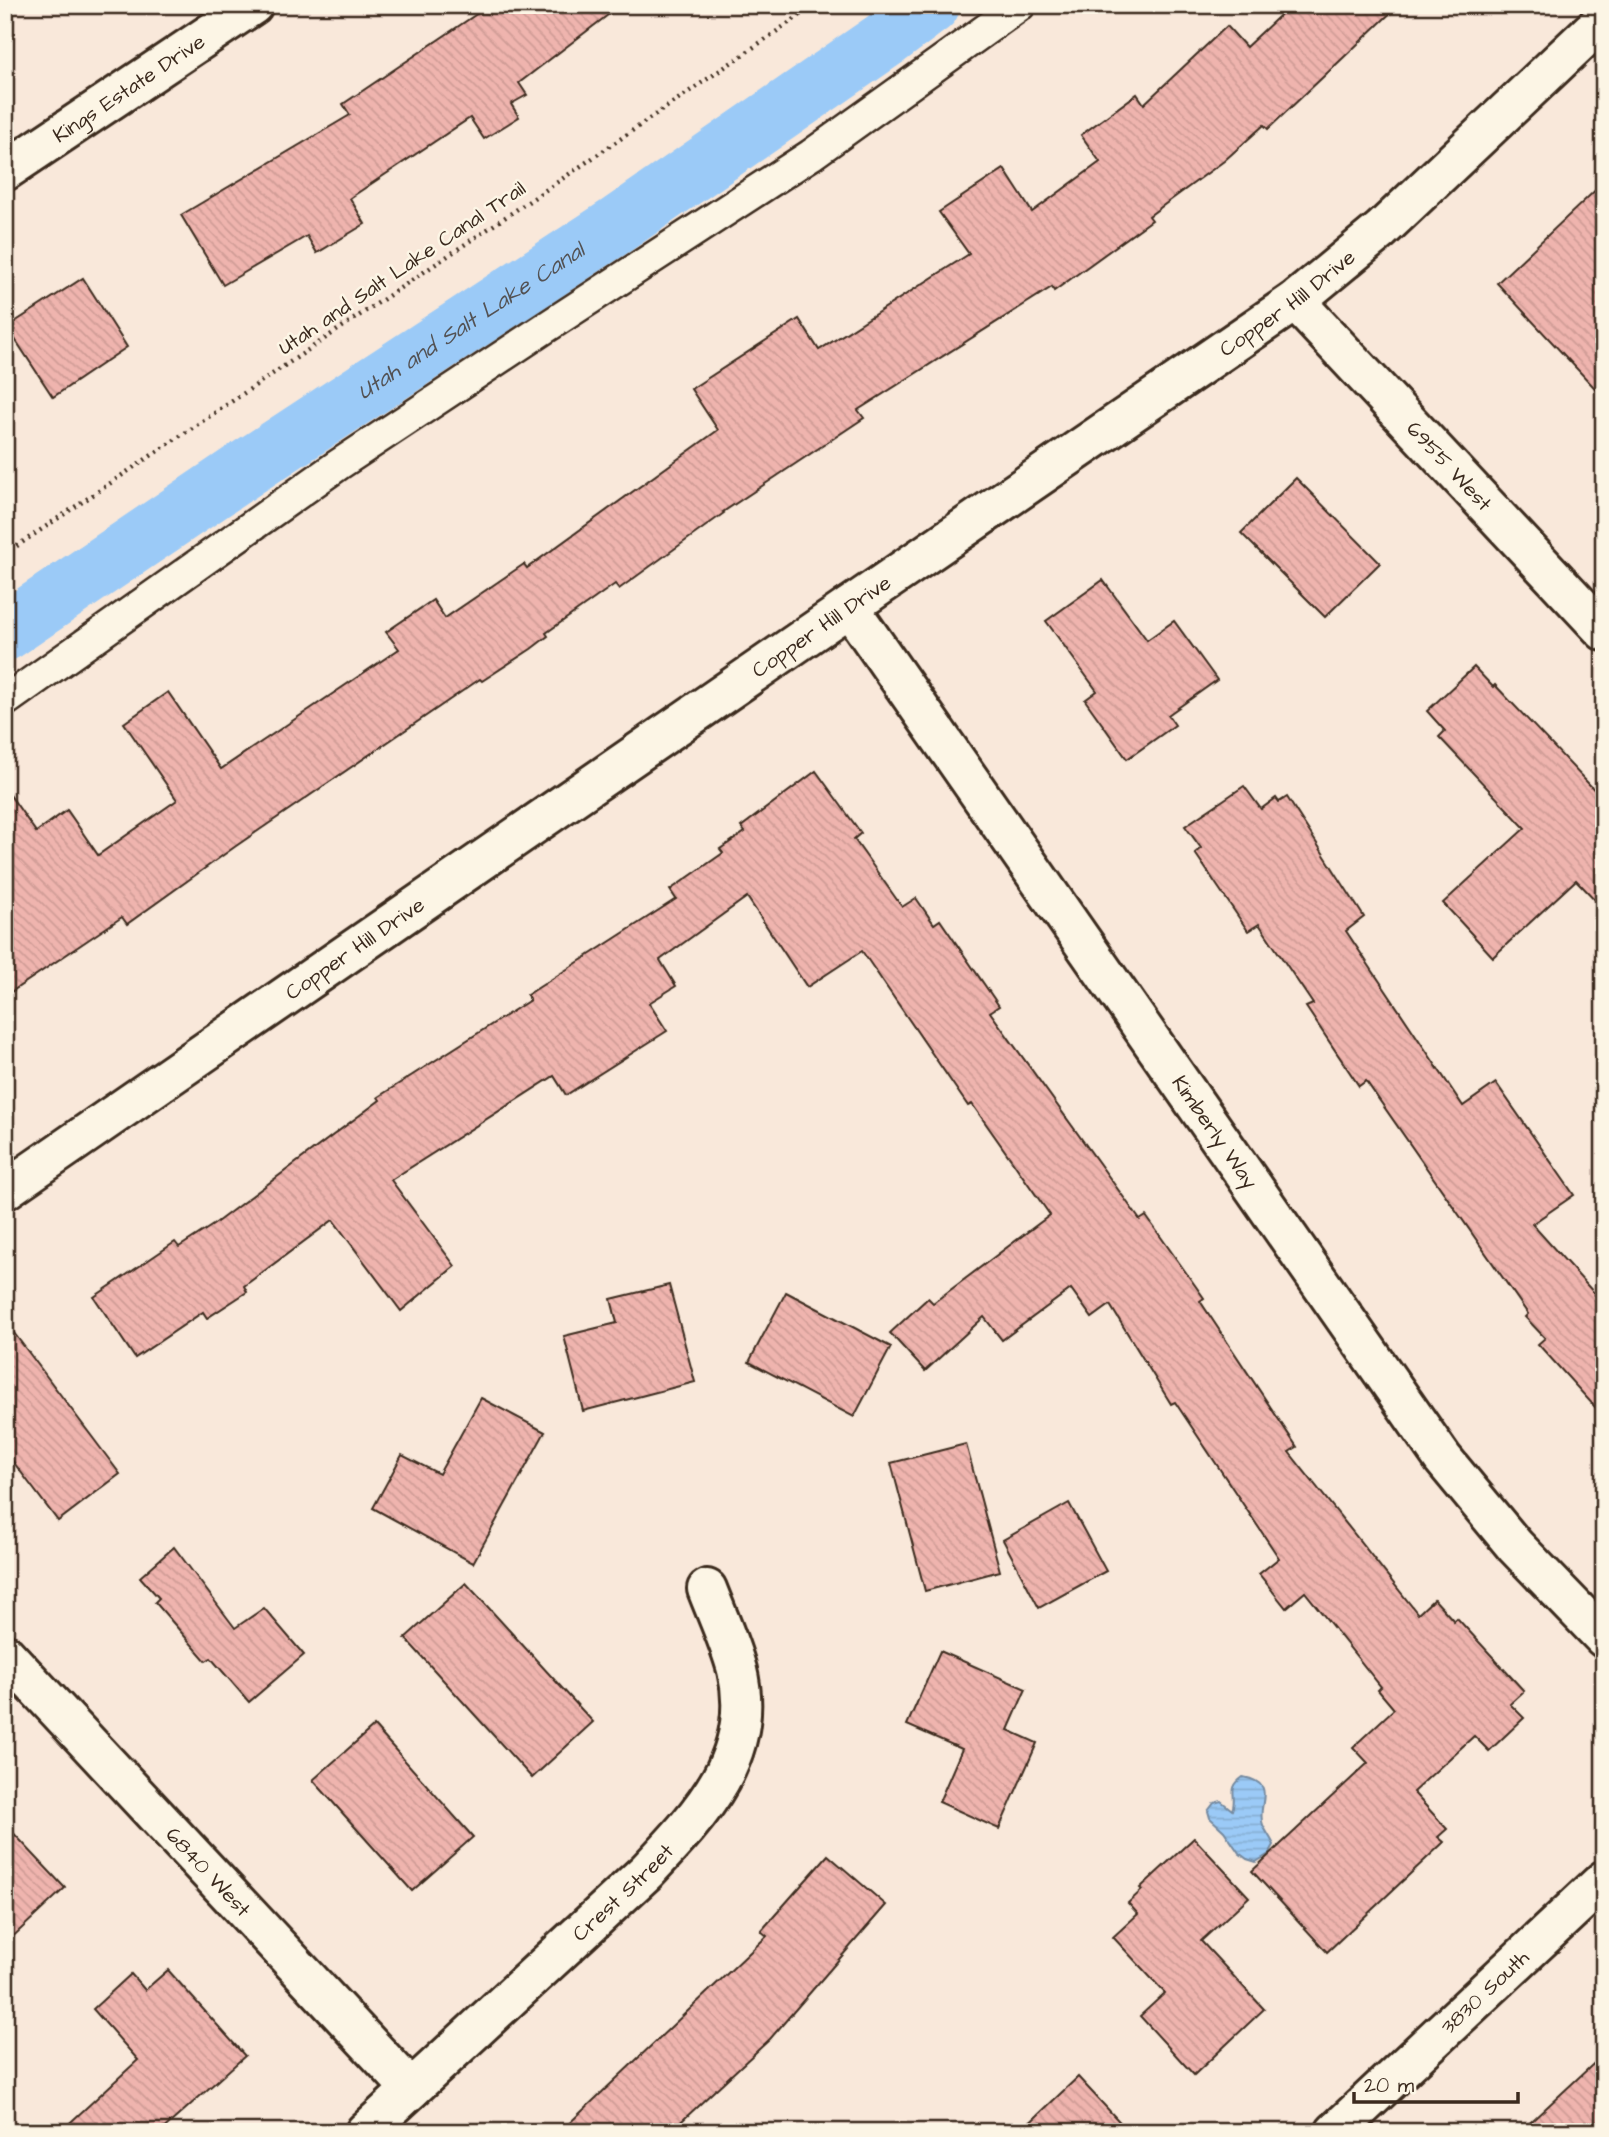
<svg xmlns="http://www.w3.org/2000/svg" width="1609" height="2137" viewBox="0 0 1609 2137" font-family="'Architects Daughter',sans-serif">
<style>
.water{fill:url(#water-rules);stroke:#758aa0;stroke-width:2}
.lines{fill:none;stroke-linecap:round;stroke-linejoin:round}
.canal{stroke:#9bcaf7;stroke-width:58}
.building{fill:url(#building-back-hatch);stroke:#3b2a1e;stroke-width:2}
.service-casing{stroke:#3b2a1e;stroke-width:35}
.minor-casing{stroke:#3b2a1e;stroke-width:44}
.path{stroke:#3b2a1e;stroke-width:4.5;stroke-dasharray:2 5;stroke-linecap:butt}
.service{stroke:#fcf5e5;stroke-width:30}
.minor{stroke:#fcf5e5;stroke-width:38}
.labels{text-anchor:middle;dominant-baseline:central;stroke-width:5;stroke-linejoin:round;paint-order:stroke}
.street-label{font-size:21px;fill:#3b2a1e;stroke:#fcf5e5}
.water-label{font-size:23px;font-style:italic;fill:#535254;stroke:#fcf5e5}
</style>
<defs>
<pattern id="water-rules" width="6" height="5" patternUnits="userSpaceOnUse" patternTransform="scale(1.75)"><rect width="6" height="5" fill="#9bcaf7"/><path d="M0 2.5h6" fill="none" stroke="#86aed3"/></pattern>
<pattern id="building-back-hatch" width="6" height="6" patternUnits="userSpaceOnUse" patternTransform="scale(1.75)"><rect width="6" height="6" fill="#efb4ae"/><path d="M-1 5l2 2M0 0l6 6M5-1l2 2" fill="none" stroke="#ce9b95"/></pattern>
</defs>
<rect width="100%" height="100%" fill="#f9e8da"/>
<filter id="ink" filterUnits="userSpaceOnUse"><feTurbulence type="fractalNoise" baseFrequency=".0143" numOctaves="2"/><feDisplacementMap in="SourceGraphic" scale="14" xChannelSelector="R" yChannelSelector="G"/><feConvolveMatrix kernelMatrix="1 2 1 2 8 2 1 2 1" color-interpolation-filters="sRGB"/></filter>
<g filter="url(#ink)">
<!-- water -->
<path class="water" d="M1243 1777C1280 1784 1255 1805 1263 1825 1266 1832 1271 1838 1274 1845L1269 1854 1256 1862 1247 1859 1239 1853 1224 1831 1210 1818 1208 1811 1214 1803 1221 1801 1232 1810C1238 1796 1226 1789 1243 1777Z"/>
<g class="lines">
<!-- canal -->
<path class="canal" id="s1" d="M5 632 247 468 616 226 886 39 931 5"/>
</g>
<!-- building -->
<g class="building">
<polygon points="490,5 621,5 519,83 527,95 511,104 519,117 484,139 470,118 350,198 365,224 317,253 307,236 223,285 181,215 350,115 343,104"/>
<polygon points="1291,5 1399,5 1268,129 1264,125 1224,161 1149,216 1152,220 1054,291 1052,287 858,410 864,418 723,512 724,513 619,589 615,584 546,633 548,636 531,649 482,681 480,679 236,846 127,924 122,917 5,996 5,788 36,832 67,810 98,855 177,800 124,723 168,692 221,769 399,649 386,632 433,600 445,618 524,564 527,568 718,430 691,389 799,319 819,350 969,254 939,212 1004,169 1032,212 1100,162 1081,135 1137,94 1144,104 1227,26 1246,47"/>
<polygon points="1604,182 1604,398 1497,283"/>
<polygon points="83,278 127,347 53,397 7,327"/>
<polygon points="1296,478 1380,563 1325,617 1241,533"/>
<polygon points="1103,580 1147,640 1174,621 1217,680 1168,715 1175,725 1127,759 1085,700 1097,691 1046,621"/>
<polygon points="1474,667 1493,687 1495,685 1604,800 1604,909 1576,880 1493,957 1443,903 1525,828 1439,737 1445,731 1427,711"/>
<polygon points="816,771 861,833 854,839 902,907 916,898 934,924 940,920 999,1006 990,1012 1140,1220 1146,1216 1204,1298 1200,1301 1297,1447 1289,1452 1418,1614 1434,1599 1454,1621 1457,1618 1524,1691 1510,1704 1524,1718 1489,1751 1474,1736 1413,1792 1447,1829 1438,1837 1444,1842 1327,1952 1252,1871 1368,1763 1353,1747 1394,1709 1378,1690 1381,1687 1305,1592 1286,1608 1259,1574 1279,1558 1175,1402 1171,1404 1110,1305 1092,1318 1071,1289 1002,1340 984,1317 925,1371 890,1333 928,1298 933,1303 1050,1215 972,1104 968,1106 862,951 807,987 747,897 660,960 676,986 649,1003 667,1031 566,1095 554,1076 391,1180 455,1266 401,1311 333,1220 244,1286 247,1292 207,1318 203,1312 135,1358 94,1297 175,1242 179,1247 213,1225 380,1100 378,1097 530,1000 527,995 676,899 670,890 723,853 720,849 745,832 741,827"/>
<polygon points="1244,786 1261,809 1276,798 1279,802 1287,797 1364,917 1346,931 1463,1106 1496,1083 1574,1195 1532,1224 1604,1304 1604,1417 1538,1344 1545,1338 1525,1317 1528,1314 1366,1081 1359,1086 1306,1007 1313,1004 1259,924 1248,931 1195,853 1201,848 1185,826"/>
<polygon points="669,1285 695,1382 583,1411 564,1336 617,1323 611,1299"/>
<polygon points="786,1292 891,1347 854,1417 749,1362"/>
<polygon points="5,1321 120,1474 58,1521 5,1451"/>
<polygon points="481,1398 545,1432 473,1563 373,1508 402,1455 439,1474"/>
<polygon points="966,1444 1000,1571 925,1591 891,1463"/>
<polygon points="1069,1503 1106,1571 1039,1608 1003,1540"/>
<polygon points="174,1547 235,1628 264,1608 304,1655 249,1702 211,1658 206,1661 155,1602 159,1598 140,1577"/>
<polygon points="466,1583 593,1722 532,1778 405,1638"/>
<polygon points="940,1651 1026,1689 1008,1730 1037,1743 999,1829 939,1802 962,1749 907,1725"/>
<polygon points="374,1726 473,1837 412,1891 313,1780"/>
<polygon points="5,1824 65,1888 5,1944"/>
<polygon points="1194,1838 1249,1897 1201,1941 1264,2009 1194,2075 1140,2016 1165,1993 1113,1937 1138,1914 1128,1903 1142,1890 1140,1888"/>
<polygon points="828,1855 886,1905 770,2039 670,2132 560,2132 767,1936 761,1931"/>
<polygon points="168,1970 245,2056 160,2132 60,2132 138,2060 93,2009 131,1974 145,1990"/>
<polygon points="1604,2054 1604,2132 1520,2132"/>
<polygon points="1078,2077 1129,2132 1020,2132"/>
</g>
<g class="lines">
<defs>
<polyline id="service" points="5,701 338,465 545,328 811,155 1020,5"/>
<g id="minor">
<path id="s2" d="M5 171 253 5"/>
<path id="s3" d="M1295 301 1604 631"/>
<path id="s4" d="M849 607 1443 1459 1515 1546 1604 1638"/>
<path id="s5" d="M5 1190 849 607 1295 301 1381 230 1604 19"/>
<path id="s6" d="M5 1654 411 2089"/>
<path id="s7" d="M365 2132 646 1872C700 1815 758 1755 737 1670 730 1643 717 1615 707 1589"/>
<path id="s8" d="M1335 2132 1604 1880"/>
</g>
</defs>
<!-- service casing -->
<use href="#service" class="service-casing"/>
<!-- minor casing -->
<use href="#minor" class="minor-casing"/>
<!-- path -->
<polyline class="path" points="5,554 562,179 815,5"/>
<!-- service -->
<use href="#service" class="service"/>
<!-- minor -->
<use href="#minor" class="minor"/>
</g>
</g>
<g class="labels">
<!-- street labels -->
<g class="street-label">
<text stroke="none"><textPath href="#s2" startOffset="149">Kings Estate Drive</textPath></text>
<text transform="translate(402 268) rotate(-34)">Utah and Salt Lake Canal Trail</text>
<text stroke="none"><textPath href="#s5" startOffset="1559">Copper Hill Drive</textPath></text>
<text stroke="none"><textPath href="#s3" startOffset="226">6955 West</textPath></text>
<text stroke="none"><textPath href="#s5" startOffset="992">Copper Hill Drive</textPath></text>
<text stroke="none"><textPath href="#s5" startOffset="425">Copper Hill Drive</textPath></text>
<text stroke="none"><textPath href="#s4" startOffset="640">Kimberly Way</textPath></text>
<text stroke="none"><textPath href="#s6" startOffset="298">6840 West</textPath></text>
<text stroke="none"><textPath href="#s7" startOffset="352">Crest Street</textPath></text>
<text stroke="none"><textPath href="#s8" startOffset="205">3830 South</textPath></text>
</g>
<!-- water labels -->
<g class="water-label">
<text stroke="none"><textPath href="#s1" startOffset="560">Utah and Salt Lake Canal</textPath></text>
</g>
</g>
<!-- margin -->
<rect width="1609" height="2137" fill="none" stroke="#fcf5e5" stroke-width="28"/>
<rect x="14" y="14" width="1581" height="2109" fill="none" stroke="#3b2a1e" stroke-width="2.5" filter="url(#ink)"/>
<!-- scale -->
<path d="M1354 2092v10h164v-10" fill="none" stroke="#3b2a1e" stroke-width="3.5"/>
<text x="1364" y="2092" font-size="21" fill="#3b2a1e" stroke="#fcf5e5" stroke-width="5" paint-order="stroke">20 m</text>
</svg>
